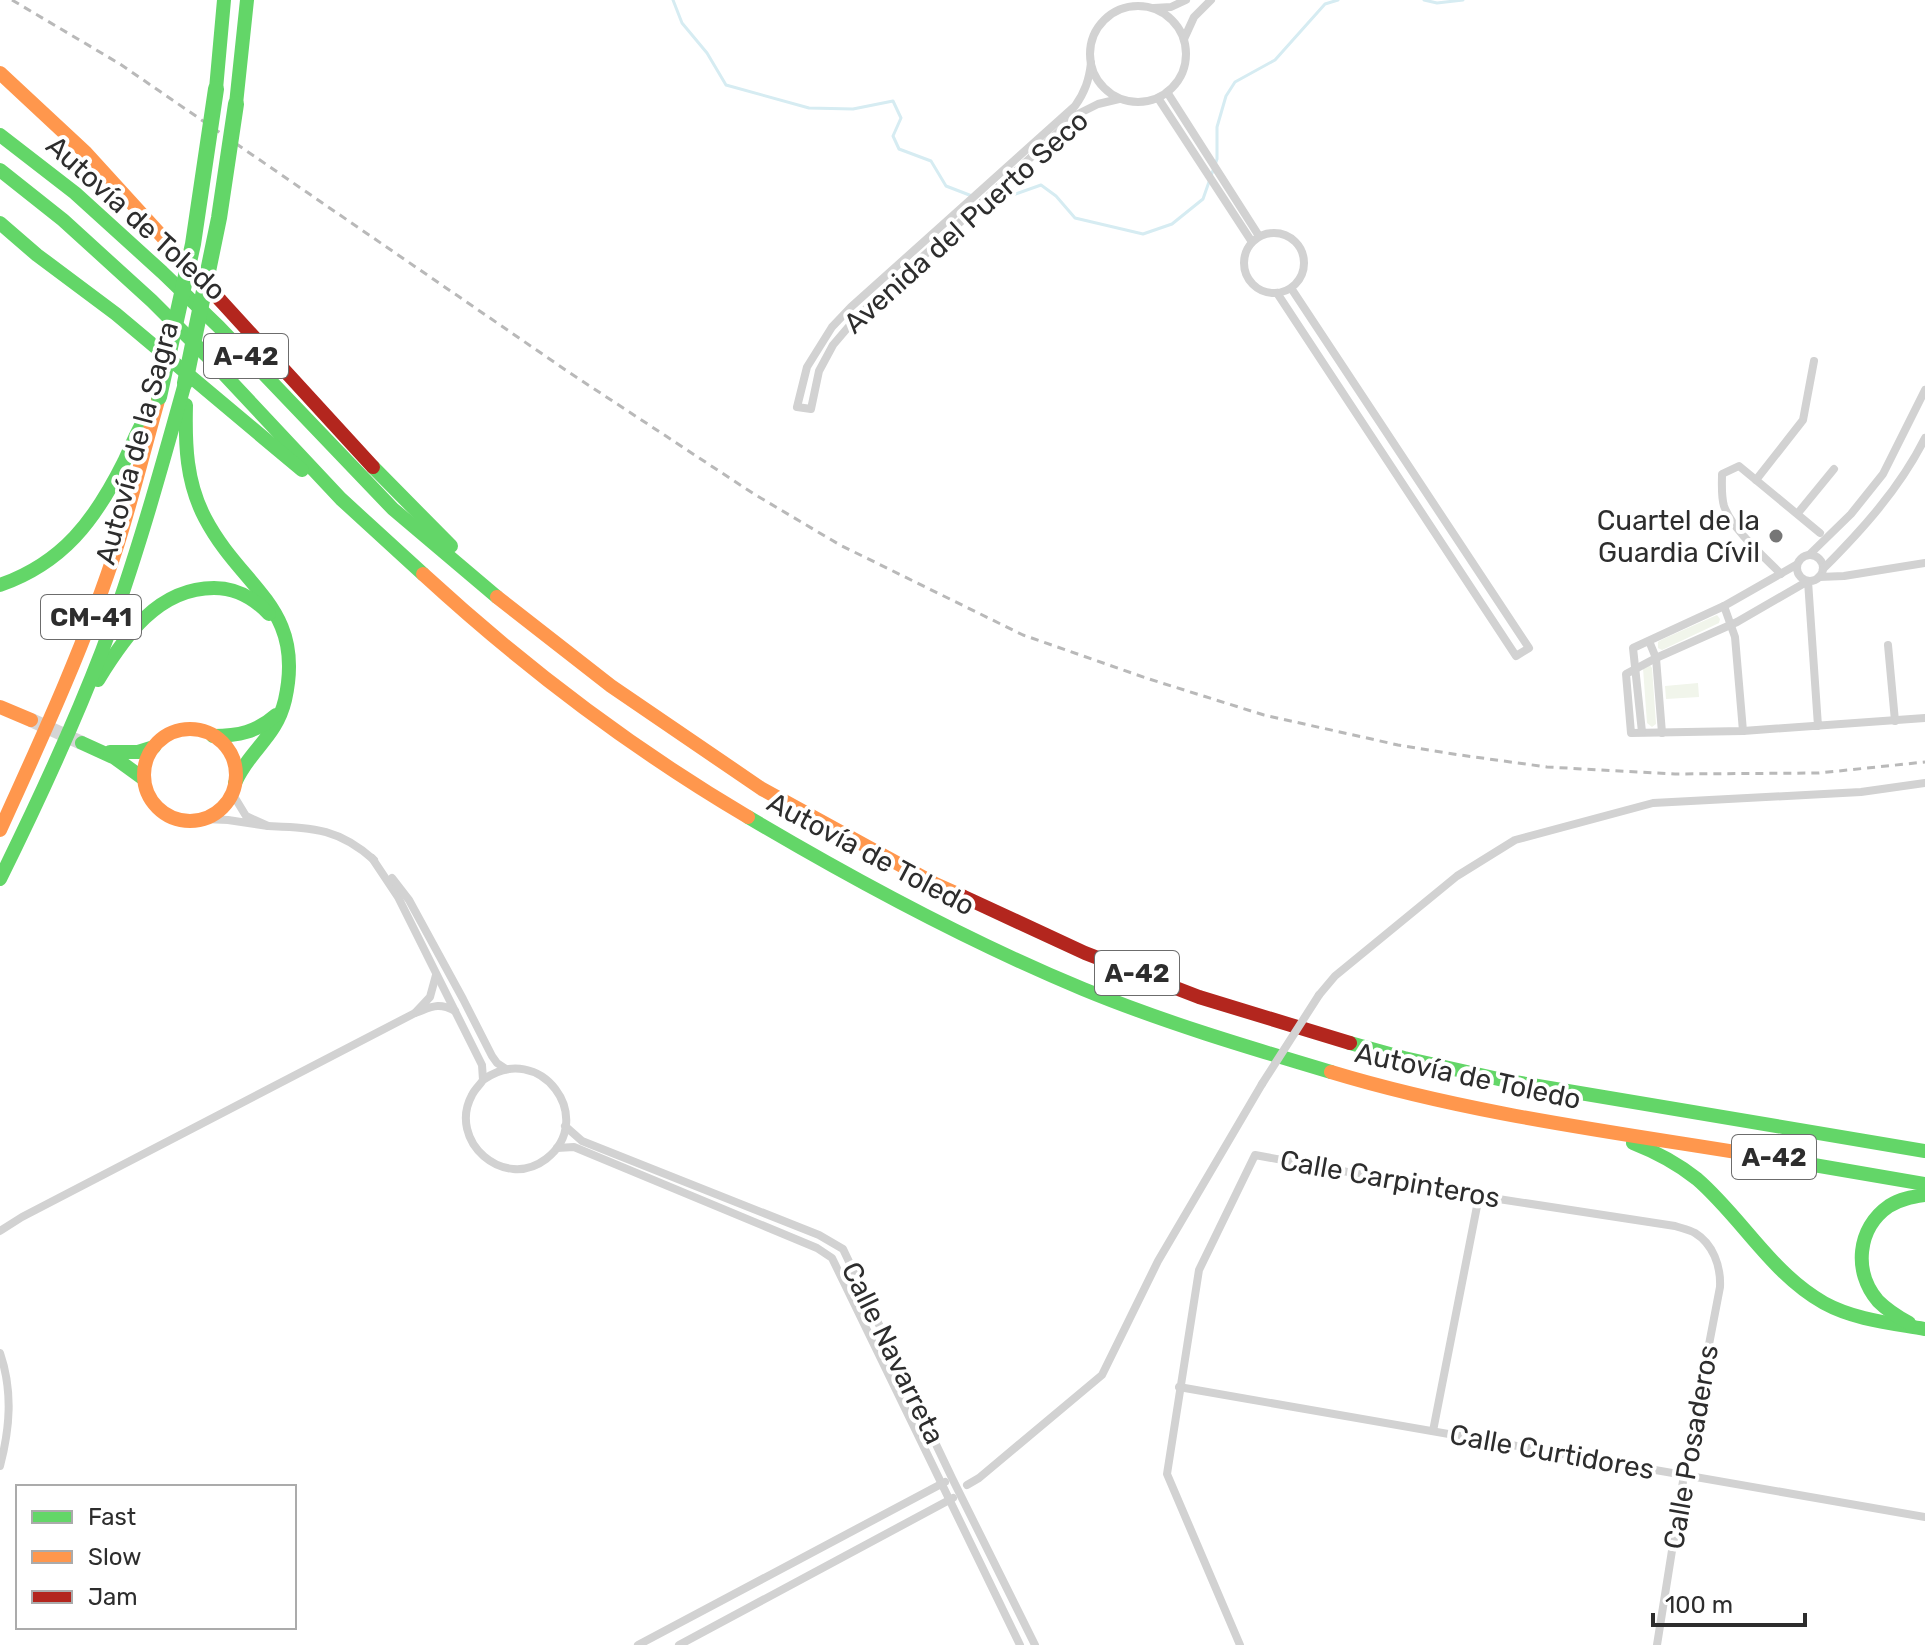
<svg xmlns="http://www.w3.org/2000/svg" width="1925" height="1645" viewBox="0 0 1925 1645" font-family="Rubik,sans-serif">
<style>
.green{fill:#f1f5eb}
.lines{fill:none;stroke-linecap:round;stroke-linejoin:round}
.stream{stroke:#d6ecf2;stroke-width:3}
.primary-tunnel{stroke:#d5d5d5;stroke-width:14;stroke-dasharray:14 7;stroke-linecap:butt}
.street{stroke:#d2d2d2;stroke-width:8}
.fast{stroke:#63d668;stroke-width:14}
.slow{stroke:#ff974d;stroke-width:14}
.jam{stroke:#b3261e;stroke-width:14}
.rail{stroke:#b9b9b9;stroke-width:3;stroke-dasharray:8 6;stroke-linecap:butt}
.street-bridge{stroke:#d2d2d2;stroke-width:8}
.fast-bridge{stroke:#63d668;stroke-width:16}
.poi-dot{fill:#767676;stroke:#fff;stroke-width:3}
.labels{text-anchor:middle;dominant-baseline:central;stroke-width:8;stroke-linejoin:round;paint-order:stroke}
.shield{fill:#fff;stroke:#6c6c6c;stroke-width:2}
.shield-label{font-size:26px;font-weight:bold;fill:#2d2d2d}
.street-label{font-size:28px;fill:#2d2d2d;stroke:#fff}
.poi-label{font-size:28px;fill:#2d2d2d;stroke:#fff;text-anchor:end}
</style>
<rect width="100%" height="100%" fill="#fff"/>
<!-- green -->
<g class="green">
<polygon points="1717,615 1720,619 1719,623 1662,650 1658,648 1658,642 1663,639"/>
<polygon points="1649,664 1652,668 1656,724 1652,727 1647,723 1643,668"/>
<polygon points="1698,683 1699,697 1666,699 1665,686"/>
</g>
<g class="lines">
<!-- stream -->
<g class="stream">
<polyline points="673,0 682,23 707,53 726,85 809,108 853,109 893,101 901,118 893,136 899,149 931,161 946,186 972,196"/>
<polyline points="1424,0 1437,3 1463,0"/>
<polyline points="992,196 1010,196 1041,185 1056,196 1075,218 1143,234 1172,224 1203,199 1217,159 1217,127 1226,96 1235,82 1275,60 1325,4 1338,0"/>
</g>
<!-- primary-tunnel -->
<polyline class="primary-tunnel" points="31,720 82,743"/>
<!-- street -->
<g class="street">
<circle cx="1138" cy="54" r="48"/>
<polyline points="1154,8 1171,7 1186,0"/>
<polyline points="1184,39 1194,17 1211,0"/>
<path d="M1091 63C1089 80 1085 92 1075 106L851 307 832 327 807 367 797 407 811 409 819 371 833 345 856 318 1078 114 1098 104 1119 99"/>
<polyline points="1167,92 1259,236"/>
<polyline points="1158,98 1252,242"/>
<circle cx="1274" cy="263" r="30"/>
<polyline points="1277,293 1516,656 1529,648 1291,288"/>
<polyline points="1756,480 1803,420 1814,361"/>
<polyline points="1798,513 1834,469"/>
<polyline points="1810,554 1851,514 1883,474 1925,390"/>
<circle cx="1810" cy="568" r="13"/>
<path d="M1823 569C1862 530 1900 488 1925 438"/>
<path d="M1781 574C1763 556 1732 529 1724 506 1721 496 1722 485 1722 474L1739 466 1820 533"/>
<polyline points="1819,577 1844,576 1925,563"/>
<polyline points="1724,606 1735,637 1743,731"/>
<polyline points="1649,641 1656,658 1662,733"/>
<polyline points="1888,645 1895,721"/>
<polyline points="1818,726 1808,581 1737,622 1656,658 1626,674 1631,733 1743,731 1925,718"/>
<polyline points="1642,732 1633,648 1724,606 1796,565"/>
<polyline points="204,819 228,820 268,826 246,816 232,793"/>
<path d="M268 826C313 828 338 828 374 860"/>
<path d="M372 858 398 897 482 1065 483 1080C480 1085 475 1089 472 1095 447 1141 504 1191 546 1159 598 1119 540 1039 483 1080"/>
<polyline points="392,878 409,900 463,999 492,1056 497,1063 506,1069"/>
<path d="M436 975 430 997 415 1013C432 1007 438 1002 455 1011"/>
<polyline points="1319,995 1335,976 1457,876 1515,840 1653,803 1861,792 1925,783"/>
<polyline points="565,1126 582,1141 819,1235 843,1249 952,1478 1035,1645"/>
<polyline points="557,1148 574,1147 817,1248 832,1258 1020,1645"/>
<polyline points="0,1231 22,1217 415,1013"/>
<path d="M0 1353C13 1391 10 1428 0 1466"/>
<polyline points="1179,1387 1925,1517"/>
<polyline points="1433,1431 1479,1196"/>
<polyline points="967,1485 979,1478 1102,1375 1158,1261 1262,1084"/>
<polyline points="638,1645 945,1482"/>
<polyline points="679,1645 953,1498"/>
<path d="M1240 1645 1167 1474 1199 1270 1255 1155 1479 1196 1675 1226C1681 1228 1690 1230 1695 1233 1713 1244 1721 1266 1720 1287L1684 1475 1657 1645"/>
</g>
<!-- fast -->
<g class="fast">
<polyline points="216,89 224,0"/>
<polyline points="236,104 247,0"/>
<polyline points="0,135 75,193 162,272 219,327 393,509 497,597"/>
<polyline points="0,170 63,220 152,301 206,355 341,499 423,574"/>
<polyline points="0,223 37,255 116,314 302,470"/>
<path d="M186 405C185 444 186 482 205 518 242 589 306 607 285 700 276 738 250 749 235 783"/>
<polyline points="373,467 451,546"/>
<path d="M0 585C63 563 95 520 124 462 132 445 138 428 149 412"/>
<path d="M98 680C125 636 158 588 214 588 236 588 254 598 269 614"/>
<path d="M213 736C238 736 257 732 276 715"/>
<polyline points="82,743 115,758 144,779"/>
<polyline points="110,752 138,752 154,747"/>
<path d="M748 817C856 881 967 941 1083 989 1163 1022 1247 1047 1331 1072"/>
<path d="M0 879C37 804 72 729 102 651 135 563 160 473 185 383"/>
<polyline points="1350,1043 1404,1058 1503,1080 1925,1151"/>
<path d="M1633 1143C1656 1152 1677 1163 1697 1179 1742 1218 1771 1273 1824 1303 1855 1320 1891 1323 1925 1329"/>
<polyline points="1808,1164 1925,1184"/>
<path d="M1909 1323C1898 1317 1887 1310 1878 1301 1853 1272 1857 1228 1889 1206 1900 1199 1912 1197 1925 1195"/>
</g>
<!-- slow -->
<g class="slow">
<polyline points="0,73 86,153 220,300"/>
<path d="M423 574C522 665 631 748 748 817"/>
<polyline points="497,597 611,686 762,789 935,884 962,896"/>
<polyline points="0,707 31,720"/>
<circle cx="190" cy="775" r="46"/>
<path d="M0 830C42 738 87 640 118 543 133 495 145 446 159 397"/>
<path d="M1331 1072C1486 1119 1648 1136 1808 1164"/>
</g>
<!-- jam -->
<g class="jam">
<polyline points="220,300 373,467"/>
<polyline points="962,896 1085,953 1199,997 1350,1043"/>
</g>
<!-- rail -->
<polyline class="rail" points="12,0 120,64 570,373 754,494 840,545 1023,635 1149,679 1264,715 1398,745 1460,755 1547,767 1675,774 1819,773 1925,762"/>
<!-- street-bridge -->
<polyline class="street-bridge" points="1262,1084 1319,995"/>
<!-- fast-bridge -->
<g class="fast-bridge">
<polyline points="185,383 219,218 236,104"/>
<polyline points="159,397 193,244 216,89"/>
</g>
</g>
<!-- markers -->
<circle class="poi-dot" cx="1776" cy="536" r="8"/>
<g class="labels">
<!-- shield labels -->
<g class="shield">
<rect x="204" y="334" width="84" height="44" rx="6"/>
<rect x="41" y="595" width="100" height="44" rx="6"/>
<rect x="1095" y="951" width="84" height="44" rx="6"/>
<rect x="1732" y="1135" width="84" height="44" rx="6"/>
</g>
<g class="shield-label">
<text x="246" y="356">A-42</text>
<text x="91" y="617">CM-41</text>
<text x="1137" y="973">A-42</text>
<text x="1774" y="1157">A-42</text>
</g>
<!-- street labels -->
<g class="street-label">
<text transform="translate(136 218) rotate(42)">Autovía de Toledo</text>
<text transform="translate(966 222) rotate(-42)">Avenida del Puerto Seco</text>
<text transform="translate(137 443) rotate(-75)">Autovía de la Sagra</text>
<text transform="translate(871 854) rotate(28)">Autovía de Toledo</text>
<text transform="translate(1468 1076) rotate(12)">Autovía de Toledo</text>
<text transform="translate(1390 1179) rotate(10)">Calle Carpinteros</text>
<text transform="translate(893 1353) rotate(64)">Calle Navarreta</text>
<text transform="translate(1691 1447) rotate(-80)">Calle Posaderos</text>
<text transform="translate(1552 1452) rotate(10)">Calle Curtidores</text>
</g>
<!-- poi labels -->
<g class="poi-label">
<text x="1760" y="520">Cuartel de la<tspan x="1760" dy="32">Guardia Cívil</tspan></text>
</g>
</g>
<!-- legend -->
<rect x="16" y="1485" width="280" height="144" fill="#ffffff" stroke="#ababab" stroke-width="2"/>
<rect x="32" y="1511" width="40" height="12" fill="#63d668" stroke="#ababab" stroke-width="2"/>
<text x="88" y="1525" font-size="24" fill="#2d2d2d">Fast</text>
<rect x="32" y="1551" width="40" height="12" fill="#ff974d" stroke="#ababab" stroke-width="2"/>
<text x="88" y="1565" font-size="24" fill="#2d2d2d">Slow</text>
<rect x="32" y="1591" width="40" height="12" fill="#b3261e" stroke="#ababab" stroke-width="2"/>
<text x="88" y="1605" font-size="24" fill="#2d2d2d">Jam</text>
<!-- scale -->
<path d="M1653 1613v12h152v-12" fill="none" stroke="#2d2d2d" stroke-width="4"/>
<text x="1665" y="1613" font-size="24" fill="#2d2d2d" stroke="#ffffff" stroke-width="6" paint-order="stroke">100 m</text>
</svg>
